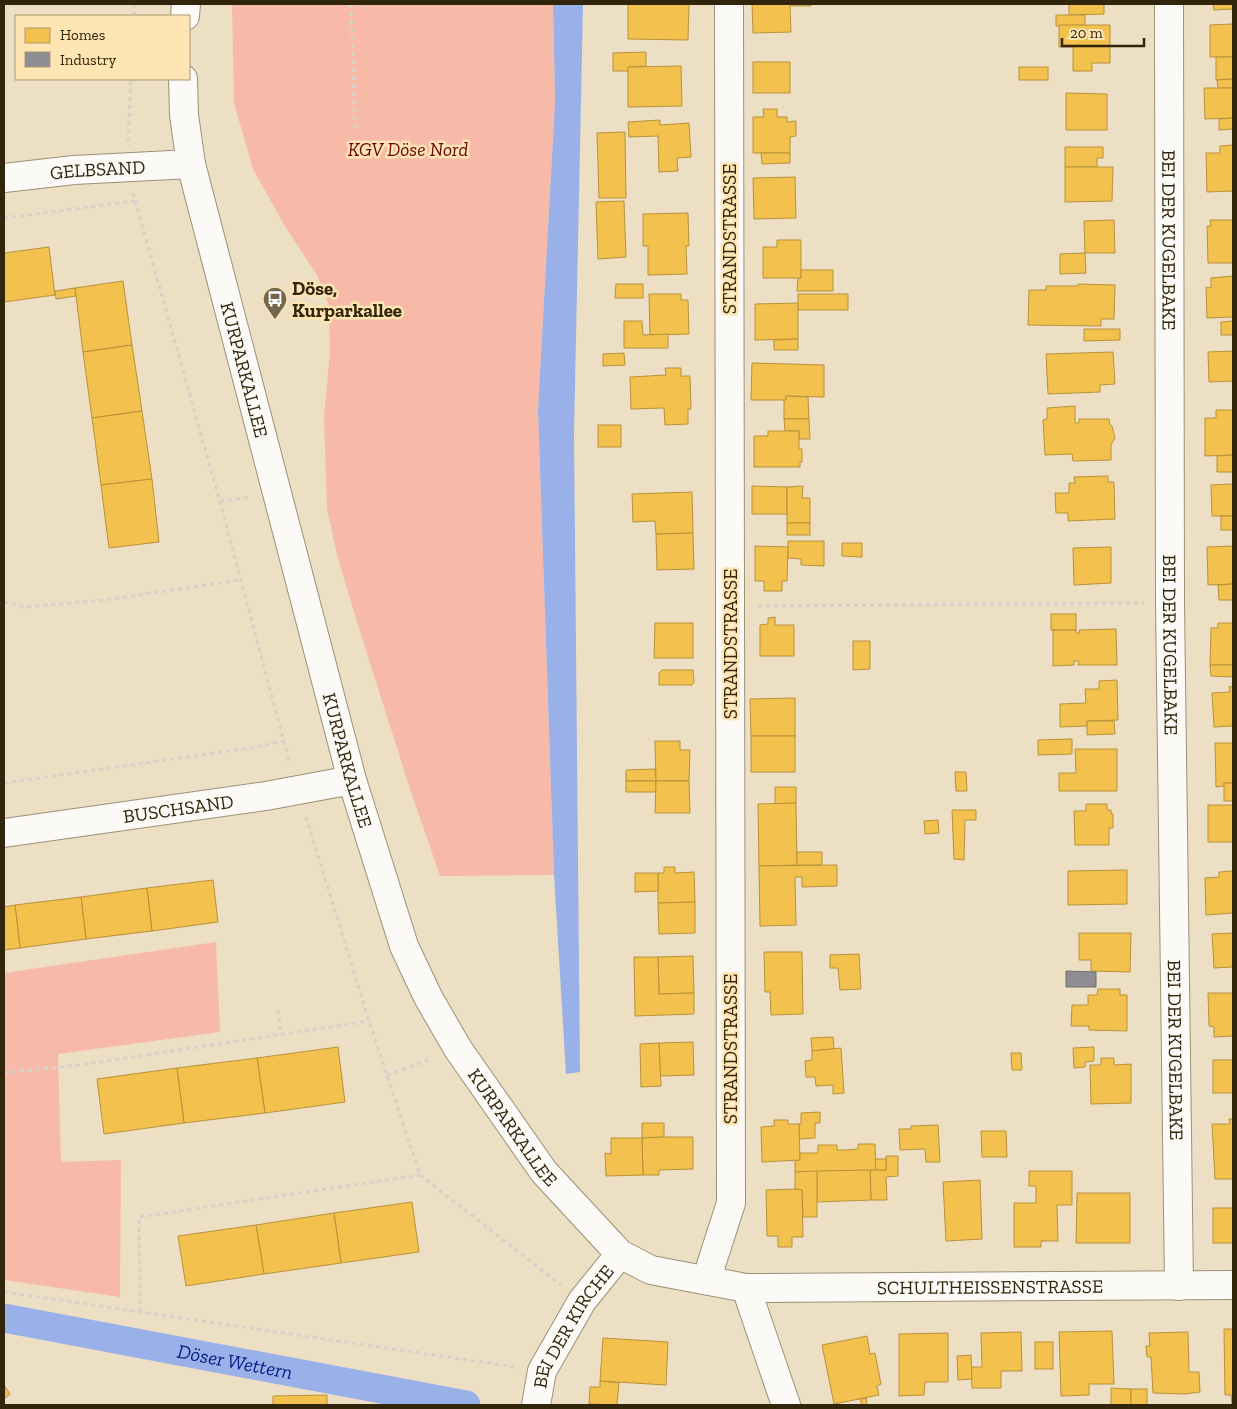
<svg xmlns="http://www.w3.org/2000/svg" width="1237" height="1409" viewBox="0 0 1237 1409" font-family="'Zilla Slab',serif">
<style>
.green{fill:#f7baa9}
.water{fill:#99b1e8}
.homes{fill:#f2c14e;stroke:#b8923a}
.industry{fill:#8d8d92;stroke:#716e6a}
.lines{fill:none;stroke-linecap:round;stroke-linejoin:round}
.canal{stroke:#99b1e8;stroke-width:29}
.minor-casing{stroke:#9c9078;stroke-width:30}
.path{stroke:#d6d1c8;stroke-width:3;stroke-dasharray:4 4;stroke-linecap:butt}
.minor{stroke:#fcfaf6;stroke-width:28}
.labels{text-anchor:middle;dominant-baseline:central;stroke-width:5;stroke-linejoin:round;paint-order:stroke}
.park-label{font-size:19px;font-style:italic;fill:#6d000c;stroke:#fee5b3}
.street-label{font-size:19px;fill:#31250b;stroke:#fee5b3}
.poi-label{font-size:19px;font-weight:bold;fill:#31250b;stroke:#fee5b3;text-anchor:start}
.water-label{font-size:20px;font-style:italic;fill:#051b83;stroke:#fee5b3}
</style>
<rect width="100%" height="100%" fill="#eddfc4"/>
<!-- green -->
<g class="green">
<polygon points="232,4 553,4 555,101 538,410 554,875 440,876 409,786 358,625 337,555 327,509 324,417 330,352 329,306 317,275 283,223 253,169 234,103"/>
<polygon points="216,942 220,1032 58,1054 61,1162 121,1160 120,1297 4,1280 4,973"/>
</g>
<!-- water -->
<polygon class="water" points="553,4 583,4 574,434 580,1072 566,1074 554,875 538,410 555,101"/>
<!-- homes -->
<g class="homes">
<polygon points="628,4 689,4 688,40 628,39"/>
<polygon points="752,4 811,4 811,6 790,6 791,32 753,33"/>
<polygon points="1069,4 1104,4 1104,14 1069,15"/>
<polygon points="1213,4 1233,4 1233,9 1214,10"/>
<polygon points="1056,15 1085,15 1085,25 1056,26"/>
<polygon points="1233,24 1233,57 1210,57 1210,25"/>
<polygon points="1059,25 1110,25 1110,63 1092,63 1092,71 1073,71 1073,47 1059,47"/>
<polygon points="646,52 646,66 628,67 628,71 613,71 613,53"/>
<polygon points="1216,57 1233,57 1233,79 1216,80"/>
<rect x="753" y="62" width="37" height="31"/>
<polygon points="681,66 682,106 628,107 628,67"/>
<rect x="1019" y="67" width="29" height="13"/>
<polygon points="1233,79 1233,88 1218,88 1217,80"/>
<polygon points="1204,88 1233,88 1233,118 1205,119"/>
<polygon points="1066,93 1107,94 1107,130 1066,130"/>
<polygon points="763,109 777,109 777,117 787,117 787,122 796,121 796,136 790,137 790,153 753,153 753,117 764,117"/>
<polygon points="1233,118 1233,129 1219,130 1219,119"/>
<polygon points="660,120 660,125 689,123 691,157 677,158 678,171 659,172 658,136 629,137 628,122"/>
<polygon points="625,132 626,198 599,198 597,133"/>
<polygon points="1233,145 1233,191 1207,192 1206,153 1220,153 1220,146"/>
<polygon points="1065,147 1103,147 1103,158 1097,158 1097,167 1065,167"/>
<polygon points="761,153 790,153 790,163 762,164"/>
<polygon points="1065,167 1113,167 1112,201 1065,202"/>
<polygon points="795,177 796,218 754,219 753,178"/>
<polygon points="624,201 626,257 598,259 596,202"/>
<polygon points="688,213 689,246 686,246 687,274 648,275 648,246 643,246 643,214"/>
<polygon points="1114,220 1115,253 1085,253 1084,221"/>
<polygon points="1210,220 1233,220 1233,263 1208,263 1207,226 1211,226"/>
<polygon points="777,240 801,240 801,278 763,278 763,247 777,247"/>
<polygon points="49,247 55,295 4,302 4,253"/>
<polygon points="1085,253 1086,273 1060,274 1060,254"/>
<polygon points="801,270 833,270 833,291 797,291 798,278 801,278"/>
<polygon points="1233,276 1233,317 1207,318 1206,287 1211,288 1211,278"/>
<polygon points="123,281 132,345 83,352 75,288"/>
<polygon points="616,284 643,284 643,298 615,298"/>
<polygon points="1078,284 1115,285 1114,319 1101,319 1101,326 1028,325 1029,290 1046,290 1046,286 1078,286"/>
<polygon points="75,288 76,296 56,299 55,291"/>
<polygon points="649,294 681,294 681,300 688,300 689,334 650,335"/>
<rect x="798" y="294" width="50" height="16"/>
<polygon points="798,303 798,339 755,340 755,304"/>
<polygon points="624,321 642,321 643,335 668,334 668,348 624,348"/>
<polygon points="1233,321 1233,335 1221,335 1221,322"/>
<polygon points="1084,329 1120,329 1120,340 1084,341"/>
<polygon points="798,339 798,350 774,350 774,340"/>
<polygon points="132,345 142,411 92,418 83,352"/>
<polygon points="1233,351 1233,381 1209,382 1208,352"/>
<polygon points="1113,352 1115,384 1100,385 1100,392 1048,394 1046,354"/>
<polygon points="624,353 625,365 603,366 603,354"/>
<polygon points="752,363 824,365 824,397 786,396 786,400 751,400"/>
<polygon points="665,368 681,368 681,376 690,376 691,409 688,409 688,424 665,425 664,408 631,409 630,377 666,375"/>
<polygon points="786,396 808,397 809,419 784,419 784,400 786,400"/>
<polygon points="1075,406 1075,423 1079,423 1079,419 1109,419 1110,425 1112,426 1115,438 1111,445 1111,460 1073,461 1072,454 1045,455 1043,420 1047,419 1047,408"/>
<polygon points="1216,410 1233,410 1233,455 1205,456 1205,418 1216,418"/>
<polygon points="142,411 152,479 101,485 92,418"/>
<polygon points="784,419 809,419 810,439 799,439 799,431 785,431"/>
<rect x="598" y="425" width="23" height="22"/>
<polygon points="768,431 799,431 799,449 802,449 802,462 800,462 800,467 754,467 754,436 768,436"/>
<polygon points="1233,455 1233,472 1217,472 1217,456"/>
<polygon points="1108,476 1108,482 1114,482 1115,519 1068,521 1068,513 1056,513 1055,493 1069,493 1069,483 1075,483 1074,477"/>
<polygon points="152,479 159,542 109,548 101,485"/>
<polygon points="1233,484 1233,516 1212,516 1211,485"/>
<polygon points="752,486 787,487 787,514 752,514"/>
<polygon points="803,486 802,498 810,498 810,523 787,523 787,487"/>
<polygon points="692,492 693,533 656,534 655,521 633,522 632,494"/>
<rect x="1221" y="516" width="12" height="14"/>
<rect x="787" y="523" width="23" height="12"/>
<polygon points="693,533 694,569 657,570 656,534"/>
<polygon points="788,541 824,541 824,566 801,565 801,559 788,558"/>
<polygon points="842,543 862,543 862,557 842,556"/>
<polygon points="755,546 788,547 787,581 782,581 782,591 764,591 764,581 755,581"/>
<polygon points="1233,546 1233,584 1208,585 1207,547"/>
<polygon points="1111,547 1111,583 1074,585 1073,548"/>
<polygon points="1233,584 1233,600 1219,600 1218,585"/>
<rect x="1051" y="614" width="25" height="16"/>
<polygon points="775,617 775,625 794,625 794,656 760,656 760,625 768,624 768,618"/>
<polygon points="655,623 693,623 693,658 654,658"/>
<polygon points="1218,623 1233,623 1233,665 1210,665 1211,628 1218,628"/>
<polygon points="1116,629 1117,665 1078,665 1079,661 1074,661 1074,665 1053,666 1053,630 1076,630 1076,633 1080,633 1079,630"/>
<polygon points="853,641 870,641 870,669 853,670"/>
<polygon points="1210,665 1233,665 1233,677 1211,676"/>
<polygon points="662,670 693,670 694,682 692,685 659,685 659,673"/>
<polygon points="1117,680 1118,720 1087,721 1087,726 1060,727 1060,704 1086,703 1085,689 1099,689 1099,681"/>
<polygon points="1233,686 1233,726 1214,727 1212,693 1230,692 1229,687"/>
<polygon points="795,698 795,736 751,736 750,699"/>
<polygon points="1087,721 1114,721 1115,734 1087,735"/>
<rect x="751" y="736" width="44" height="36"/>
<polygon points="1072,739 1072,754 1038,755 1038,740"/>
<polygon points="655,741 680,741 680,750 690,750 689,781 656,781"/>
<polygon points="1215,743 1233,743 1233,783 1224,783 1224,786 1216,787"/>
<polygon points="1075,749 1117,749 1117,791 1059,791 1059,773 1076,773"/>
<polygon points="655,769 656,781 626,781 626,770"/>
<polygon points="955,772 966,772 967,791 956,791"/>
<rect x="626" y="781" width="30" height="11"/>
<polygon points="656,781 689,781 690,813 655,813"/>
<rect x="1224" y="783" width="9" height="18"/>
<polygon points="775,787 796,787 796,803 775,804"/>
<polygon points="796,803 797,865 759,866 758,804"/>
<polygon points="1086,804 1107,804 1107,810 1111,810 1111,814 1113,814 1113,828 1109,828 1109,845 1075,845 1074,811 1086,811"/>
<rect x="1208" y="805" width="25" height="37"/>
<polygon points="952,810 976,810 976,820 965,820 964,860 954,859"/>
<polygon points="938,820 939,833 925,834 924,821"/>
<rect x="797" y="852" width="25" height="13"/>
<polygon points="837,865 837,886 802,887 802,877 795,877 796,925 760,926 759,866"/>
<polygon points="664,867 675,867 675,873 694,872 695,902 658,903 658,873 664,873"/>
<polygon points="1127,870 1127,904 1068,905 1068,871"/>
<polygon points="1233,871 1233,913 1206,915 1205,878 1219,877 1219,872"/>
<polygon points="635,873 658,873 658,891 635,892"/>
<polygon points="213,880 218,922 152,931 147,888"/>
<polygon points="147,888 152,931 86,939 81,897"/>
<polygon points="81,897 86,939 20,948 15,905"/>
<polygon points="695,902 695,933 659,934 658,903"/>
<polygon points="15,905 20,948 4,950 4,907"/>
<polygon points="1079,933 1131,933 1130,972 1091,971 1091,960 1079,960"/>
<polygon points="1233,933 1233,967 1214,968 1212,934"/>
<polygon points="764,952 802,952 803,1014 771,1015 770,992 765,992"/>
<polygon points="859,954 861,989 840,990 838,968 830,968 830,955"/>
<polygon points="693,956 694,993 659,994 658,957"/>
<polygon points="634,957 658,957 659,994 694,993 694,1014 635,1016"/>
<polygon points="1098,989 1120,989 1120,995 1127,995 1127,1031 1089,1030 1089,1026 1071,1026 1072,1005 1088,1005 1088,995 1097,995"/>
<polygon points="1208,993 1233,993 1233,1036 1214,1037 1214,1027 1209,1026"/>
<polygon points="833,1037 834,1049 812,1051 811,1038"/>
<polygon points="693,1042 694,1075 660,1076 659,1043"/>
<polygon points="659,1043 661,1086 641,1087 640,1044"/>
<polygon points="338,1047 345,1102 265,1113 257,1058"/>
<polygon points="1094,1047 1094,1061 1085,1062 1085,1067 1074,1068 1073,1048"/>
<polygon points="841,1048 844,1093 833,1094 833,1085 816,1086 815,1077 806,1077 805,1061 812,1060 812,1051"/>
<polygon points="1011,1053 1021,1053 1022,1070 1012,1070"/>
<polygon points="257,1058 265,1113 184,1123 177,1068"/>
<polygon points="1101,1058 1114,1058 1114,1065 1131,1064 1131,1103 1091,1104 1090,1065 1101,1065"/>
<rect x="1213" y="1060" width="20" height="33"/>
<polygon points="177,1068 184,1123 104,1134 97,1079"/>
<polygon points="820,1112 820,1123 815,1123 815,1138 799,1139 799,1124 801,1124 801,1113"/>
<polygon points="1229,1119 1233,1119 1233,1179 1215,1179 1212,1124 1230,1124"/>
<polygon points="774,1120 788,1120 788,1124 799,1124 800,1160 762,1162 761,1127 774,1126"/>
<polygon points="642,1123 664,1123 664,1137 642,1138"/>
<polygon points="938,1125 940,1162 926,1162 925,1149 900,1150 899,1129 911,1129 911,1126"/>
<polygon points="981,1131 1006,1131 1007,1157 982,1157"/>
<polygon points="664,1137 693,1137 693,1169 659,1170 659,1175 643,1175 642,1138"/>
<polygon points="611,1138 642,1138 643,1175 606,1176 605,1153 611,1154"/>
<polygon points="858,1144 875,1144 876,1170 795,1172 795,1161 800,1160 800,1153 818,1153 818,1145 837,1145 837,1150 847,1150 858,1149"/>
<polygon points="886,1156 898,1156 898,1176 886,1177 887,1200 871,1200 870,1170 886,1170"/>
<polygon points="875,1159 886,1159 886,1170 876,1170"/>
<polygon points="870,1170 871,1200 817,1202 817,1171"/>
<polygon points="817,1171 817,1217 803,1217 802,1190 795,1189 795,1172"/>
<polygon points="1029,1171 1072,1171 1072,1205 1057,1205 1058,1241 1041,1241 1041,1247 1014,1247 1014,1203 1036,1203 1036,1186 1029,1186"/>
<polygon points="980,1180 982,1239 946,1241 943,1182"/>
<polygon points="795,1189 802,1190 803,1237 792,1237 792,1247 778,1247 778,1236 767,1236 766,1190"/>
<polygon points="1077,1193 1130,1193 1130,1243 1076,1243"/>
<polygon points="412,1202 419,1252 341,1263 334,1213"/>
<rect x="1213" y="1208" width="20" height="35"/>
<polygon points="334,1213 341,1263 264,1274 256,1225"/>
<polygon points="256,1225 264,1274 186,1286 178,1236"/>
<polygon points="1224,1329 1233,1329 1233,1405 1232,1405 1231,1395 1225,1395"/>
<polygon points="1112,1331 1114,1384 1089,1384 1089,1395 1061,1396 1059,1332"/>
<polygon points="1021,1332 1022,1371 1001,1371 1001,1388 972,1388 971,1367 982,1367 981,1333"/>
<polygon points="1188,1332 1189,1372 1199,1372 1200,1392 1185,1394 1153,1393 1151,1357 1147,1357 1146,1346 1150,1346 1149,1333"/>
<polygon points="948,1333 948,1382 925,1382 924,1395 899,1396 899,1334"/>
<polygon points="867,1336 870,1354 875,1353 881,1384 877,1386 879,1395 834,1404 822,1345"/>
<polygon points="603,1338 668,1342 666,1385 600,1381"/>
<rect x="1035" y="1342" width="18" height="27"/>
<polygon points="971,1355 972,1379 958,1380 957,1356"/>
<polygon points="600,1381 619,1383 617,1405 589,1404 590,1387 600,1387"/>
<polygon points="4,1385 10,1394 4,1399"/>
<polygon points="1111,1388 1131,1389 1131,1405 1111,1405"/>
<rect x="1131" y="1389" width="16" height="16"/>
<polygon points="327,1395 327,1405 273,1405 273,1396"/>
<polygon points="866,1398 867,1405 862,1405 860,1399"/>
</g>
<!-- industry -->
<polygon class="industry" points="1066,971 1096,972 1096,987 1066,987"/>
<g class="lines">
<!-- canal -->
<path class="canal" id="s1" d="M4 1318 466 1405"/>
<defs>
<g id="minor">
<path id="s2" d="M1169 4 1170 603 1179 1286"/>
<polyline points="185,16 186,4"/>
<path id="s3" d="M183 79 184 115 191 164 352 780 404 946 428 997 458 1049 544 1172 620 1254 651 1270 746 1288 1233 1285"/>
<path id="s4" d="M4 178 74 170 191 164"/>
<path id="s5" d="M4 833 266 796 352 780"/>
<polyline points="710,1281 711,1265 731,1203 729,4"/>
<polyline points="746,1288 786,1405"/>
<path id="s6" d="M536 1405 542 1371 582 1301 620 1254"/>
</g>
</defs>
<!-- minor casing -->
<use href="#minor" class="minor-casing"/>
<!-- path -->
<g class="path">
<polyline points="351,4 355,128"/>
<polyline points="134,16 134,4"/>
<polyline points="128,141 131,79"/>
<polyline points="133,193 220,502 290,764"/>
<polyline points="4,218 135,201"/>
<polyline points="220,502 250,497"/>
<polyline points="4,602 24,607 105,600 240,580"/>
<polyline points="758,606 1144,603"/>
<polyline points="4,783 257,747 284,741"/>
<polyline points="306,817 369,1021 420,1175 561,1285"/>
<polyline points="278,1010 281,1034"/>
<polyline points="4,1073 86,1064 369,1021"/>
<polyline points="387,1075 431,1059"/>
<polyline points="4,1292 516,1367"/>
<polyline points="140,1312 139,1217 420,1175"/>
</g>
<!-- minor -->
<use href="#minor" class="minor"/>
</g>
<!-- icons -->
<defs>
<symbol id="bus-pin" viewBox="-11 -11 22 30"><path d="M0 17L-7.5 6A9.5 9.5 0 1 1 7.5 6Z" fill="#73664c" stroke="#fee5b3"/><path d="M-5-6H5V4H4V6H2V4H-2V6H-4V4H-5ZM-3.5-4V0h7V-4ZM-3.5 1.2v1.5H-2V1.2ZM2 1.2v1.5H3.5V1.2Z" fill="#fff"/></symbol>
</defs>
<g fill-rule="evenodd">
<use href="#bus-pin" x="261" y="285" width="28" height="38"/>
</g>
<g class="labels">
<!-- park labels -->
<g class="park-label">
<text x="408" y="149">KGV Döse Nord</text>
</g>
<!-- street labels -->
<g class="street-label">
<text stroke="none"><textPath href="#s4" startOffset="94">GELBSAND</textPath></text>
<text transform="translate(729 239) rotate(-90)">STRANDSTRASSE</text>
<text stroke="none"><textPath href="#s2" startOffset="236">BEI DER KUGELBAKE</textPath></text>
<text stroke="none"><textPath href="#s3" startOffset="298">KURPARKALLEE</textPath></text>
<text transform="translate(730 644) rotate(-90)">STRANDSTRASSE</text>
<text stroke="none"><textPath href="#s2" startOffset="641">BEI DER KUGELBAKE</textPath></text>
<text stroke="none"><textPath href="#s3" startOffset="702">KURPARKALLEE</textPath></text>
<text stroke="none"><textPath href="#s5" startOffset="176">BUSCHSAND</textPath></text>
<text transform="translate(730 1049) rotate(-90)">STRANDSTRASSE</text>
<text stroke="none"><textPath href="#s2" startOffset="1046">BEI DER KUGELBAKE</textPath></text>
<text stroke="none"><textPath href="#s3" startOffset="1108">KURPARKALLEE</textPath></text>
<text stroke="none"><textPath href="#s3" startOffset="1650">SCHULTHEISSENSTRASSE</textPath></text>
<text stroke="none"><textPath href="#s6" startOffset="88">BEI DER KIRCHE</textPath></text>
</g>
<!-- poi labels -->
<g class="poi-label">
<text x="292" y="288">Döse,<tspan x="292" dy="22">Kurparkallee</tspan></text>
</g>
<!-- water labels -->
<g class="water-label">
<text stroke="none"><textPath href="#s1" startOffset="235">Döser Wettern</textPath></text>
</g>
</g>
<!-- border -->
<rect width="1237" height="1409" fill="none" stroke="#31250b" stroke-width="10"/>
<!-- legend -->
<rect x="15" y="15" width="175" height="65" fill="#fee5b3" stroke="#ac9870"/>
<rect x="25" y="28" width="25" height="15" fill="#f2c14e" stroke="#ac9870"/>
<text x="60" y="40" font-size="15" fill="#31250b">Homes</text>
<rect x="25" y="52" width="25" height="15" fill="#8d8d92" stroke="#ac9870"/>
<text x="60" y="65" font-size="15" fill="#31250b">Industry</text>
<!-- scale -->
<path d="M1062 38v8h82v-8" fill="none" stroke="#31250b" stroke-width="2.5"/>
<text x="1070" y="38" font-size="15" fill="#31250b" stroke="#fee5b3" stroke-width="4" paint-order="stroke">20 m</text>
</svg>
